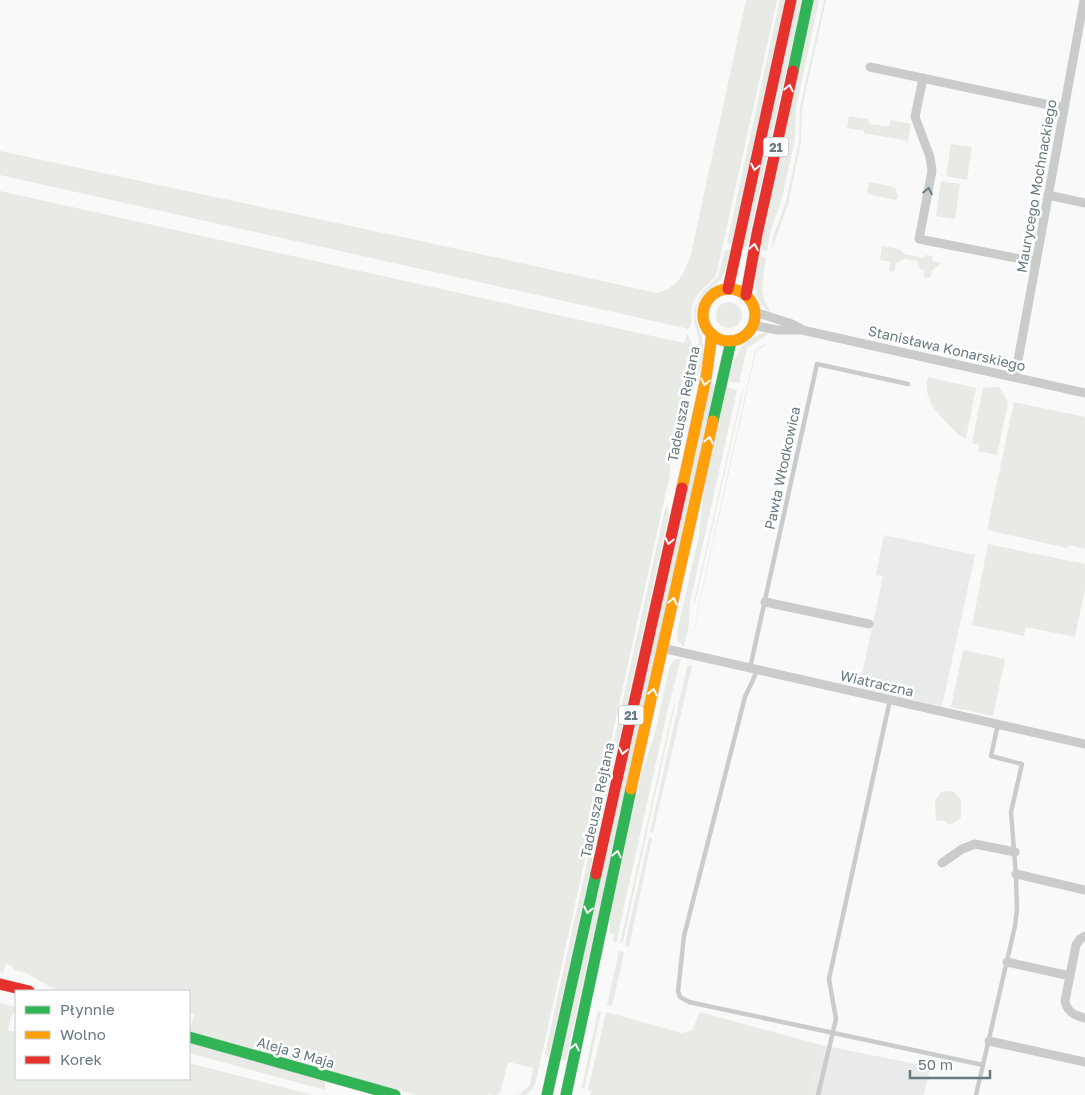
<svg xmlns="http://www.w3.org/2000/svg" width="1085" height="1095" viewBox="0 0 1085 1095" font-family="'Golos Text',sans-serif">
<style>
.built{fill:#e9eaea}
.green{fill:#e8eae6}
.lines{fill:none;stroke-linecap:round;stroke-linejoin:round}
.fast-casing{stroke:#d4d5d5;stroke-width:12}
.slow-casing{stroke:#d4d5d5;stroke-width:12}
.jam-casing{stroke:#d4d5d5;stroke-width:12}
.lane{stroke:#cacccc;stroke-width:4.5}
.street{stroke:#cacccc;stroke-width:9}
.fast{stroke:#30b455;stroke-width:11}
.slow{stroke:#ff9f0a;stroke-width:11}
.jam{stroke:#e5322d;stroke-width:11}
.oneway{stroke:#fff}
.oneway2{stroke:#6b7e85}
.labels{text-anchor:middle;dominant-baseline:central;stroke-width:5;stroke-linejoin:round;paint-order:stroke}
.shield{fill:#fff;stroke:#94a2a7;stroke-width:1}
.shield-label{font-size:12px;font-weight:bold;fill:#667a81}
.street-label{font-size:14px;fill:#667a81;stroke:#fff}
</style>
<rect width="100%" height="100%" fill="#f9f9f9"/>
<!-- built -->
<g class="built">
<polygon points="884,535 975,555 942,706 859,688 883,576 876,575"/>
<polygon points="821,1045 930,1067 924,1095 809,1095"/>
</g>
<!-- green -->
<g class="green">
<path d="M746 0H777L717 272C714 283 701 287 695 299 689 309 694 320 689 329L0 175V151L421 241 657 293C679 287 684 274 691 254Z"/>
<polygon points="780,0 785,0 732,244 727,243"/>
<polygon points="797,0 802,0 747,247 743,246"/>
<polygon points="814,0 819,0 796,108 795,139 782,198 770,233 767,251 760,250"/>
<polygon points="824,0 826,0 802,108 801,142 788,204 772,249 773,237 786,202 799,141 800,107"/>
<polygon points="849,116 867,119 870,124 889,127 891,120 911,124 908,141 864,133 864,131 847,128"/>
<polygon points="951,144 972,147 967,180 946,176"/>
<polygon points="941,181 960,184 955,219 936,216"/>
<polygon points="869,182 895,187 898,196 896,200 867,194"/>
<path d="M0 191 684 343 687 334H688L695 354 689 391 674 455C668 463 671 466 670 475 669 481 667 487 666 492L536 1081 533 1088 526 1095H518L530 1085 533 1068 508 1062 500 1093 496 1095 488 1094V1095H416L189 1031 194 1015 190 1013 189 1016V991H58L26 973 13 970 14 967 6 964 3 973 0 972Z"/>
<polygon points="882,246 899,249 905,254 923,258 926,255 933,256 932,261 942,263 932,270 930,278 923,277 925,270 920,269 918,261 904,259 896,263 894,272 889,271 891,262 880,260"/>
<path d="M725 250H730C728 260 727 271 720 280 712 290 701 292 697 306 692 320 702 330 703 344 704 354 701 366 699 375H696L694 373 699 340 694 321V309L702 292 718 277Z"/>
<path d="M759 256 766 258 762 288 764 299 771 313C749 298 755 279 759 256Z"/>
<circle cx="729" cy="315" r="13"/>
<path d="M768 332 766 336 747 348 739 383 728 381C734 357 741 338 768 332Z"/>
<polygon points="767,344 756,351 699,606 691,649 699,603 755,351 763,345"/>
<path d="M928 377 976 388 966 438 960 436C944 419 921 403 928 377Z"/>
<polygon points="711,384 715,385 566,1060 561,1059"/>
<polygon points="726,387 737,390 690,602 689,624 684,647 678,641 677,633 699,535 704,488"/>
<polygon points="999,387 1008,402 997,455 978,451 979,445 972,443 983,388"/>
<polygon points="742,391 743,392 695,603 694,602"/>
<polygon points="1014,402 1085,417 1085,549 1070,545 1067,548 987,530"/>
<polygon points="668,507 668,518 549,1057 546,1056 545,1054 665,509"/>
<polygon points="988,544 1085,564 1085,589 1075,637 1026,627 1024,636 972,625"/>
<polygon points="963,650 1005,659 993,716 951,707"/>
<polygon points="681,658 668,708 616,943 613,941 614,934 610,933 610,914 640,779 655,733 669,668 674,660"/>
<polygon points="689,665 692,666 653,833 650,832 687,667"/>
<polygon points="675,705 623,941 620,944 673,707"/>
<polygon points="945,791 954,792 961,799 961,818 950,825 943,820 936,821 935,801 941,792"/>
<polygon points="649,838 652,838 629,947 626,947 625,944"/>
<polygon points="619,951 624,952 623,958 612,1006 607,1005"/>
<polygon points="0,1003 16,1007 16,1012 11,1016 8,1030 16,1032 16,1079 189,1079 189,1063 313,1095 0,1095"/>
<polygon points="598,1011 601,1012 584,1090 582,1087"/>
<polygon points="606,1012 682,1033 692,1030 700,1012 821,1045 809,1095 590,1095 591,1091 588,1090"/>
<polygon points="189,1042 325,1081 325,1090 189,1053"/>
</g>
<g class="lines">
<defs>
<g id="fast">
<polyline points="793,71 808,0"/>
<polyline points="713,421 731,341"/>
<polyline points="189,1037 395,1095"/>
<polyline points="547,1095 596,874"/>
<polyline points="566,1095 631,789"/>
</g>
<g id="slow">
<circle cx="729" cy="315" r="26"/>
<polyline points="682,488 706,378 712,334"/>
<polyline points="631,789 713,421"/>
</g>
<g id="jam">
<polyline points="728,289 791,0"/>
<polyline points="746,295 757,234 793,71"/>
<polyline points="596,874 682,488"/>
<polyline points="0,984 29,991"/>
</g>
</defs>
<!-- fast casing -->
<use href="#fast" class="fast-casing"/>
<!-- slow casing -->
<use href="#slow" class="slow-casing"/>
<!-- jam casing -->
<use href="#jam" class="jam-casing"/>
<!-- lane -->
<g class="lane">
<polyline points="750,668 817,364 908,384"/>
<polyline points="757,670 753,680 745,697 684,936 678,991 680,997 689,1002 983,1065"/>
<polyline points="818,1095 836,1019 829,979 890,700"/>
<polyline points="976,1095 1015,926 1017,910 1016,876 1011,812 1022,764 991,756 998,724"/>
</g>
<!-- street -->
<g class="street">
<polyline points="870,67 1064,108"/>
<polyline points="923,78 915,117 930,157 932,171 919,239 1036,262"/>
<polyline points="1048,195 1085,203"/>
<polyline points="755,312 792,324 800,328"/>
<polyline points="753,325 777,330 802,330 1085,393"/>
<polyline points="1015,377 1084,0"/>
<polyline points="765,602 869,624"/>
<polyline points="662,648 1085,744"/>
<polyline points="942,863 962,849 975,844 1015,852"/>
<polyline points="1016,874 1085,890"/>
<path d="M1085 936 1080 939 1076 945 1065 1001C1067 1012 1075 1016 1085 1018"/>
<polyline points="1007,962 1070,976"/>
<polyline points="989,1041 1085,1062"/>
</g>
<!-- fast -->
<use href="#fast" class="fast"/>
<!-- slow -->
<use href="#slow" class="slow"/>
<!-- jam -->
<use href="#jam" class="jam"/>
</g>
<!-- one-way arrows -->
<defs><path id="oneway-chevron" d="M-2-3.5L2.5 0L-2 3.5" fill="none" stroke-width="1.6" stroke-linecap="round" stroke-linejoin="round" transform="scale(1.25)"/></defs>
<g class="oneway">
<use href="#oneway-chevron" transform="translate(789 88) rotate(-78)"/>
<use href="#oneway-chevron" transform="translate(755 167) rotate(102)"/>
<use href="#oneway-chevron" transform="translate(754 247) rotate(-80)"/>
<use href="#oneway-chevron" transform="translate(705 382) rotate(102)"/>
<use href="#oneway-chevron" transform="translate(709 440) rotate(-77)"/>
<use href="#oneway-chevron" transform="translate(669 541) rotate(103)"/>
<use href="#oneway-chevron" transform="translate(673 601) rotate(-77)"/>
<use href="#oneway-chevron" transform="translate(653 692) rotate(-78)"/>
<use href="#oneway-chevron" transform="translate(623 751) rotate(102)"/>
<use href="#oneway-chevron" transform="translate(617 854) rotate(-78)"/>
<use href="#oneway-chevron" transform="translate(588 910) rotate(102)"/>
<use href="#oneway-chevron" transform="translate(575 1047) rotate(-78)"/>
</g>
<use class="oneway2" href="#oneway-chevron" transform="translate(928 191) rotate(-79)"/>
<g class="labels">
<!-- shield labels -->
<g class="shield">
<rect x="763.5" y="137.5" width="25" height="19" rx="4"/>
<rect x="618.5" y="705.5" width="25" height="19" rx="4"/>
</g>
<g class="shield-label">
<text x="776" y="147">21</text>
<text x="631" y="715">21</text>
</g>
<!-- street labels -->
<g class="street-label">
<text transform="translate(1036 186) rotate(-80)">Maurycego Mochnackiego</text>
<text transform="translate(947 348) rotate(13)">Stanisława Konarskiego</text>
<text transform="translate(683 404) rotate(-79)">Tadeusza Rejtana</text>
<text transform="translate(782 468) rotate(-78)">Pawła Włodkowica</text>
<text transform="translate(877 683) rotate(13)">Wiatraczna</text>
<text transform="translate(597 800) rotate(-78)">Tadeusza Rejtana</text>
<text transform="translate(296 1052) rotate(16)">Aleja 3 Maja</text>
</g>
</g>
<!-- legend -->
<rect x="15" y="990" width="175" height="90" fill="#ffffff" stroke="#c2cacd"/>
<rect x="25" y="1006" width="25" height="8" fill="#30b455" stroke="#c2cacd"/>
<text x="60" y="1015" font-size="15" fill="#667a81">Płynnie</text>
<rect x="25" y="1031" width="25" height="8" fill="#ff9f0a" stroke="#c2cacd"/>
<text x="60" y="1040" font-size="15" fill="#667a81">Wolno</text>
<rect x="25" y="1056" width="25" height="8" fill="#e5322d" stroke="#c2cacd"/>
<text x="60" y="1065" font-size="15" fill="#667a81">Korek</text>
<!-- scale -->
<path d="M910 1070v8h80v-8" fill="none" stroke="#667a81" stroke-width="2.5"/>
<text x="918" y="1070" font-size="15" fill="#667a81" stroke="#ffffff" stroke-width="4" paint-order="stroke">50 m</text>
</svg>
